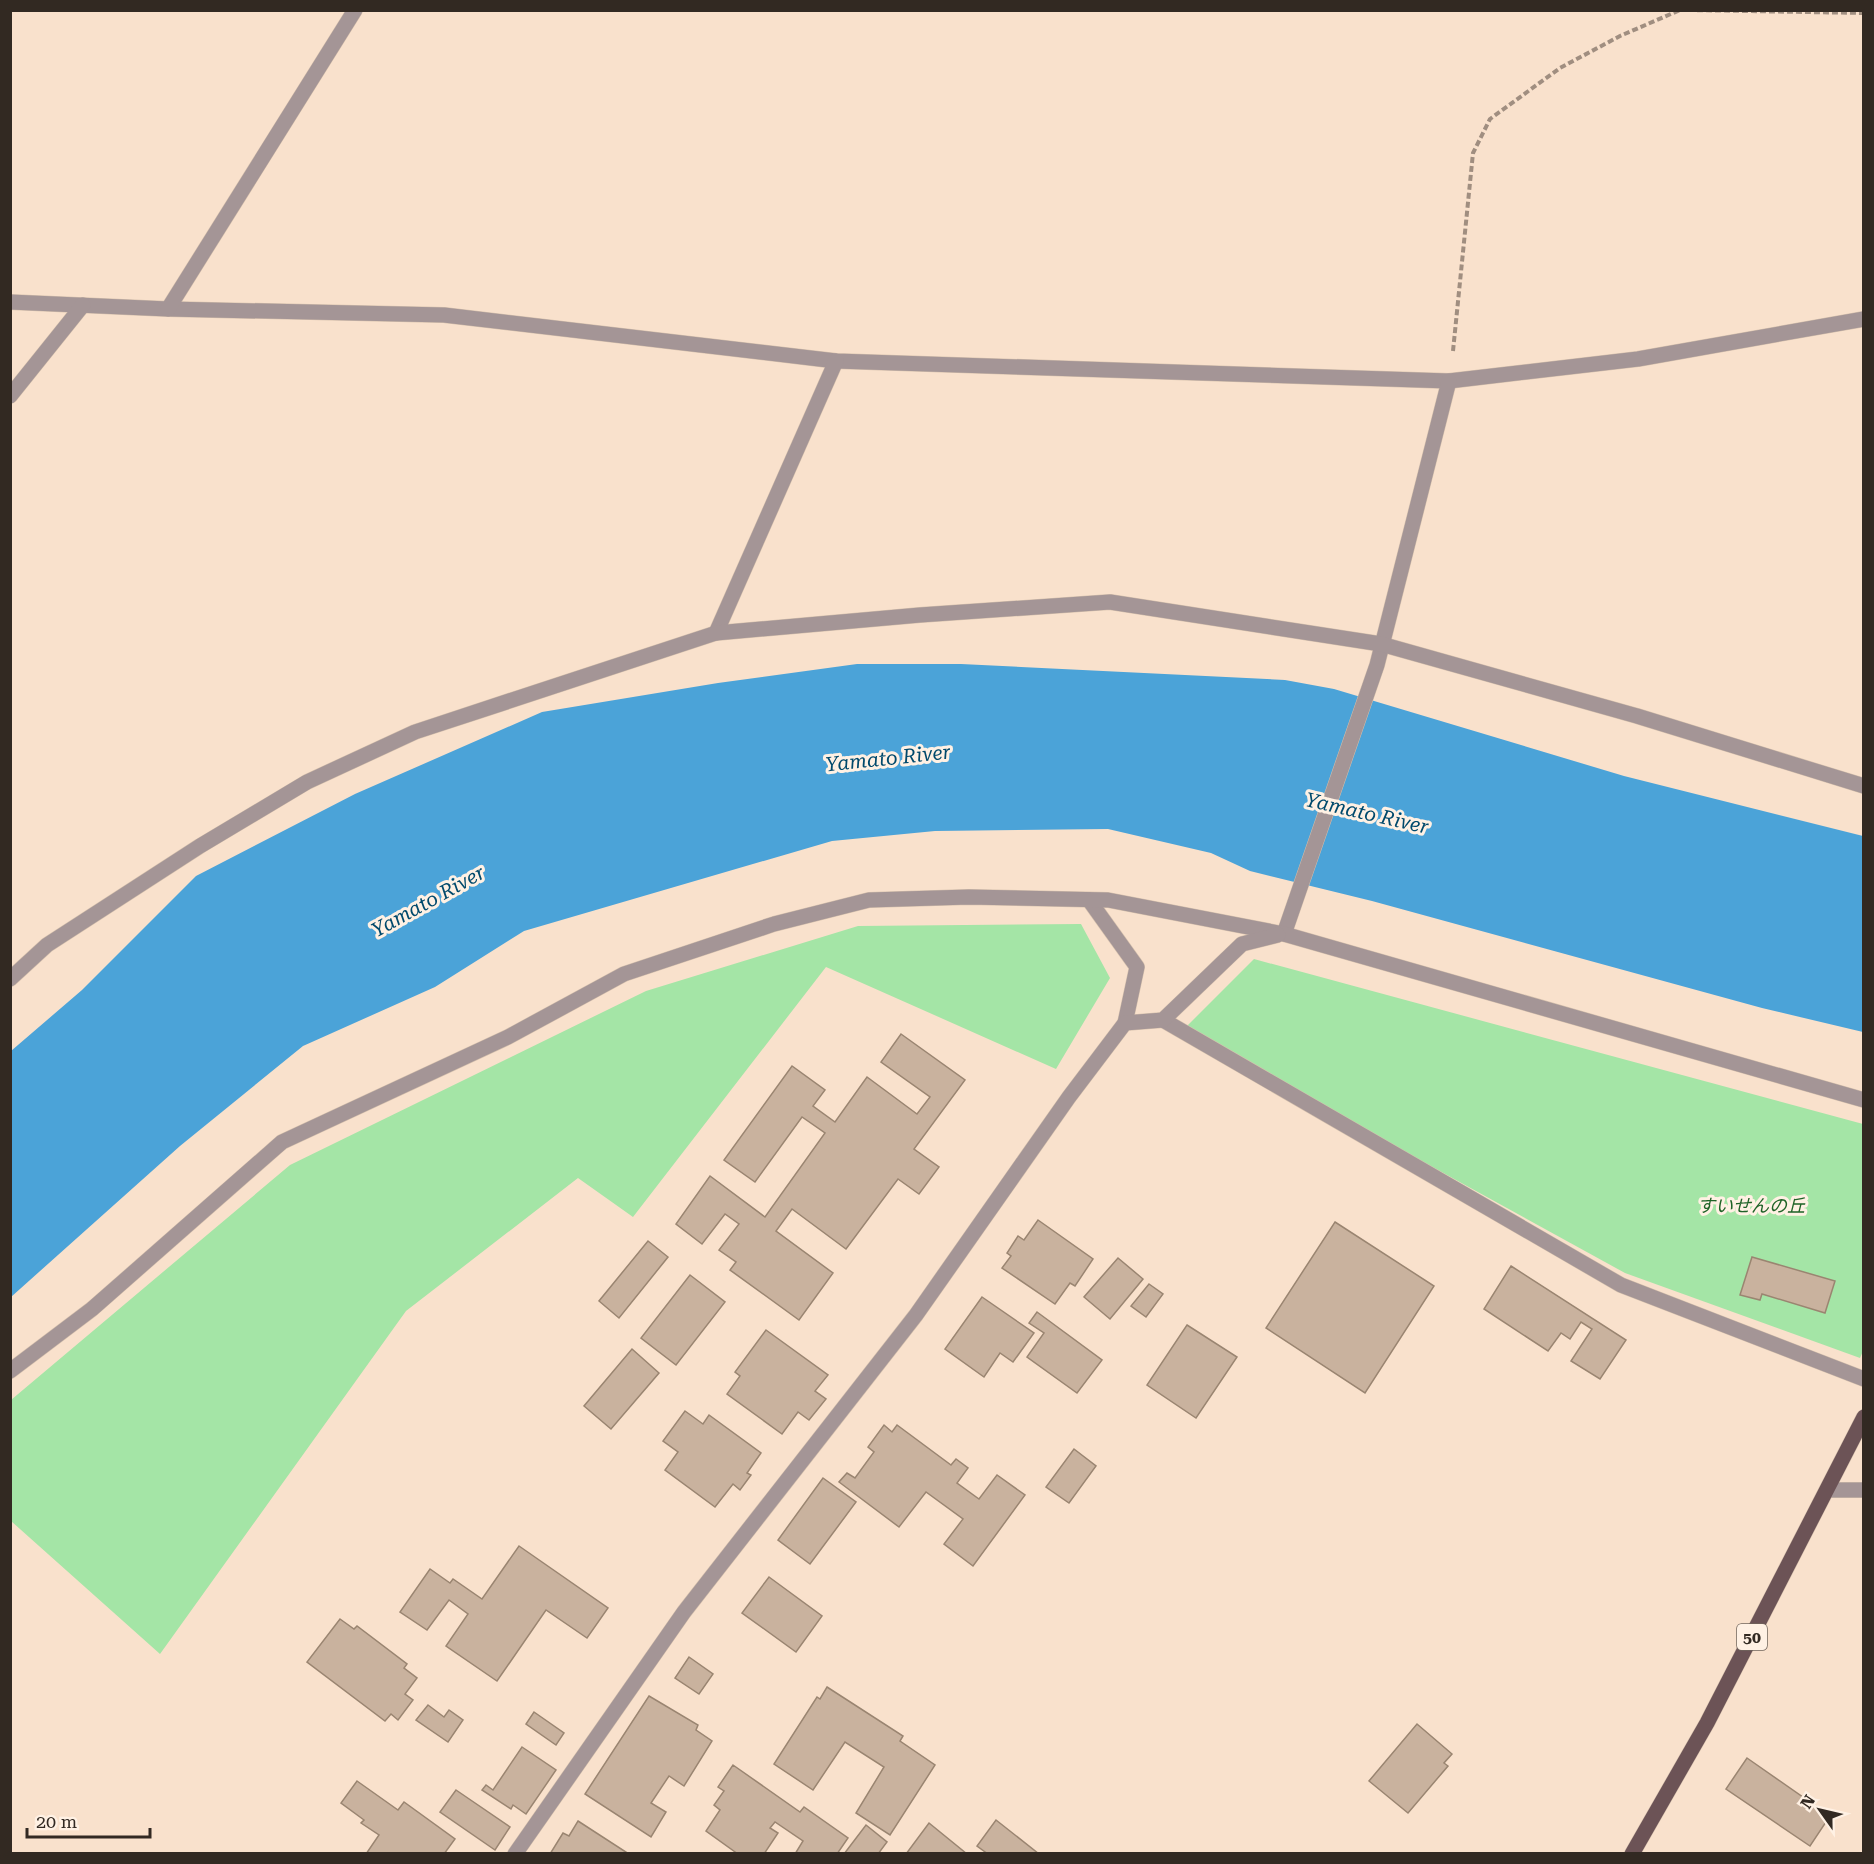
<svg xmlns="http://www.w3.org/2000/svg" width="1874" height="1864" viewBox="0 0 1874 1864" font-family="'Roboto Serif','Noto Sans JP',serif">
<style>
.green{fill:#a4e5a6}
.water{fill:#4ba3d8}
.building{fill:#c9b29e;stroke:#9a8571;stroke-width:1.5}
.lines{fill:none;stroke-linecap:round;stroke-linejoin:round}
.service-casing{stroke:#d5c0ad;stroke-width:16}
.minor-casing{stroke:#d5c0ad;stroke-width:16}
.primary-casing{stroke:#d5c0ad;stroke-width:16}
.path{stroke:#a08e80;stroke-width:4;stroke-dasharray:6 3;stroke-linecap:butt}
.service{stroke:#a49596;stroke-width:15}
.minor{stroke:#a49596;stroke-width:15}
.primary{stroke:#6c5356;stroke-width:15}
.labels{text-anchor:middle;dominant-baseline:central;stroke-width:6;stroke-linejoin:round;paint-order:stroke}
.shield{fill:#fff1e4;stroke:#70655c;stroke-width:1.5}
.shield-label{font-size:16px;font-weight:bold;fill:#322922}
.park-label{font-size:18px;font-style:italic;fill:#1f6327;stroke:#fff1e4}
.water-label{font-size:20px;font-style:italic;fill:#00496c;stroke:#fff1e4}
</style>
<rect width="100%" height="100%" fill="#f9e1cc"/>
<!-- green -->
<g class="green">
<polygon points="1081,924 1110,978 1056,1069 826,967 633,1217 578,1178 406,1311 160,1654 11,1521 11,1400 290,1165 646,991 858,926"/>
<polygon points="1254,959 1863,1124 1864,1349 1860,1358 1625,1273 1183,1030"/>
</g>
<!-- water -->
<polygon class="water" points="857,664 961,664 1285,680 1334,689 1624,776 1863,836 1863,1032 1762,1008 1372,901 1250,871 1211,853 1108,829 935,831 832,841 524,931 435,987 303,1046 180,1146 11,1297 11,1051 82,990 196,876 355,794 542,712 718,683"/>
<!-- building -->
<g class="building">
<polygon points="901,1034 965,1080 914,1149 939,1167 919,1194 898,1179 846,1249 792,1209 776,1231 833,1273 799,1320 730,1270 736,1262 719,1250 739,1224 725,1214 702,1244 676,1224 710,1176 765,1217 825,1133 802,1117 755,1182 724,1160 792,1066 825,1090 813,1106 835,1122 867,1077 917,1114 930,1097 881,1062"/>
<polygon points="1038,1220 1093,1259 1075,1286 1070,1283 1055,1304 1002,1268 1011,1256 1007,1253 1018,1236 1024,1240"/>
<polygon points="1335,1222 1434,1286 1365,1393 1266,1328"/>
<polygon points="648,1241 668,1257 619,1318 599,1301"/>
<polygon points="1752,1257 1835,1281 1825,1313 1762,1294 1760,1300 1740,1295"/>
<polygon points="1118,1258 1143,1279 1110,1319 1084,1297"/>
<polygon points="1511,1266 1626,1340 1600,1379 1571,1361 1592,1329 1581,1322 1570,1339 1561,1333 1548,1351 1484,1309"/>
<polygon points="690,1275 725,1302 676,1365 641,1338"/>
<polygon points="1149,1284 1163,1294 1146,1317 1131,1306"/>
<polygon points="982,1297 1034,1333 1013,1362 1000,1353 984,1377 945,1349"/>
<polygon points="1037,1312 1102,1360 1077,1393 1027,1357 1044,1333 1029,1323"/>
<polygon points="1187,1325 1237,1357 1196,1418 1147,1385"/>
<polygon points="766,1330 828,1375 815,1391 826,1399 809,1420 798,1412 782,1434 727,1394 740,1376 735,1372"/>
<polygon points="632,1349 659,1373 611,1429 584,1406"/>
<polygon points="685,1411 703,1424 709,1415 761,1453 747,1473 751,1475 740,1490 733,1484 715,1507 665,1470 678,1452 663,1441"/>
<polygon points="884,1425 892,1432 897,1425 951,1465 956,1459 968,1468 957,1483 979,1499 997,1475 1025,1495 973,1566 944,1544 963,1519 926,1492 899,1527 839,1482 847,1473 855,1478 874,1452 868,1447"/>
<polygon points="1074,1449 1096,1466 1069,1503 1046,1487"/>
<polygon points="823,1478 856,1502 810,1564 778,1540"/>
<polygon points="519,1546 608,1608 587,1638 546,1610 497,1681 446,1646 468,1614 449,1600 427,1630 400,1612 430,1569 450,1583 453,1579 482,1599"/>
<polygon points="769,1577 822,1616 796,1652 742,1613"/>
<polygon points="340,1619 354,1629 357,1626 407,1664 404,1668 417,1678 405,1694 413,1700 398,1720 391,1714 385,1721 307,1662"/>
<polygon points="689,1657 713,1674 699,1694 675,1678"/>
<polygon points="827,1687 903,1736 900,1741 935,1765 890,1835 856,1813 884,1767 845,1742 813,1790 774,1764 817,1697 820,1699"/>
<polygon points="649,1696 698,1725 696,1730 712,1741 684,1786 669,1776 651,1803 666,1812 651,1837 585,1794"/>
<polygon points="428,1705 444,1717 449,1710 463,1720 448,1742 416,1720"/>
<polygon points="534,1712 564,1733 556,1745 526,1724"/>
<polygon points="1417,1724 1452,1754 1444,1763 1448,1766 1408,1813 1369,1781"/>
<polygon points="522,1747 556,1770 526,1814 513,1805 511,1809 482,1790 486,1785 493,1790"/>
<polygon points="1747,1758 1830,1816 1810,1846 1726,1789"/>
<polygon points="733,1765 800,1812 804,1807 848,1838 837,1854 795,1854 803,1841 775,1822 770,1828 778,1833 764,1854 738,1854 706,1831 720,1810 714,1805 724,1791 718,1787"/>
<polygon points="357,1781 398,1810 404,1802 455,1839 444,1854 366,1854 379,1835 361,1823 364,1820 341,1803"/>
<polygon points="456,1790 510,1827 495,1850 440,1812"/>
<polygon points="996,1820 1039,1854 988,1854 977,1846"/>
<polygon points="578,1821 629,1854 550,1854 563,1833 569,1836"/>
<polygon points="929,1823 967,1854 906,1854"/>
<polygon points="866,1825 887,1842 878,1854 844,1854"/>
</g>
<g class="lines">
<defs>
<polyline id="service" points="1163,1020 1621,1285 1864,1379"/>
<g id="minor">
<polyline points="10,302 168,309 444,315 836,361 1449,381 1638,359 1864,319"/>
<polyline points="168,309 355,10"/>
<polyline points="10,396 83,305"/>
<polyline points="716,633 836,361"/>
<polyline points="1089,900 1137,967 1125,1023"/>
<polyline points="1284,934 1377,665 1449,381"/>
<polyline points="10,979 47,945 200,846 307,782 415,732 716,633 920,615 1110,602 1381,644 1637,716 1864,786"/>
<polyline points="10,1371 92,1309 282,1142 508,1037 624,974 774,924 869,900 969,897 1108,900 1284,934 1864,1100"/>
<polyline points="1828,1490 1864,1490"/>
<polyline points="515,1854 684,1612 916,1315 1069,1097 1125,1023 1163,1020 1242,944 1278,935"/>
</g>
<polyline id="primary" points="1632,1854 1707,1723 1864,1417"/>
</defs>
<!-- service casing -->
<use href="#service" class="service-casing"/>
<!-- minor casing -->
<use href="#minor" class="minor-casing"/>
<!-- primary casing -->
<use href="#primary" class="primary-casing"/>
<!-- path -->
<g class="path">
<polyline points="1688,10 1864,13"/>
<polyline points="1453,351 1473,153 1490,119 1560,68 1620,36 1680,10"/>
</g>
<!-- service -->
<use href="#service" class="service"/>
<!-- minor -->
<use href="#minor" class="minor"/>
<!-- primary -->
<use href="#primary" class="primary"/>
</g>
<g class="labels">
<!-- shield labels -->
<rect class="shield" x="1737" y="1624" width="30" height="26" rx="4.5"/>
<g class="shield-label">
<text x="1752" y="1637">50</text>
</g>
<!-- park labels -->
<g class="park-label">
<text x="1751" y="1205">すいせんの丘</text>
</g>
<!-- water labels -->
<g class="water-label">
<text transform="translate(888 758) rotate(-6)">Yamato River</text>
<text transform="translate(1367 813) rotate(13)">Yamato River</text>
<text transform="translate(428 901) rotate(-29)">Yamato River</text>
</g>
</g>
<!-- border -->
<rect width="1874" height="1864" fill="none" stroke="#322922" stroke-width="24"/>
<!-- north arrow -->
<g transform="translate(1820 1810) rotate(304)" stroke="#fff1e4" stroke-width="4.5" paint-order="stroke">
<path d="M0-4.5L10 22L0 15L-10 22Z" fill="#322922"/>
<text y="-9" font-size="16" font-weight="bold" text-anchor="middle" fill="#322922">N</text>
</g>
<!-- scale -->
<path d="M27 1828v9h123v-9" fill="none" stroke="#322922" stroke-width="3"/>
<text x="36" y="1828" font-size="18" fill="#322922" stroke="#fff1e4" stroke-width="4.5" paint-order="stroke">20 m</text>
</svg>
